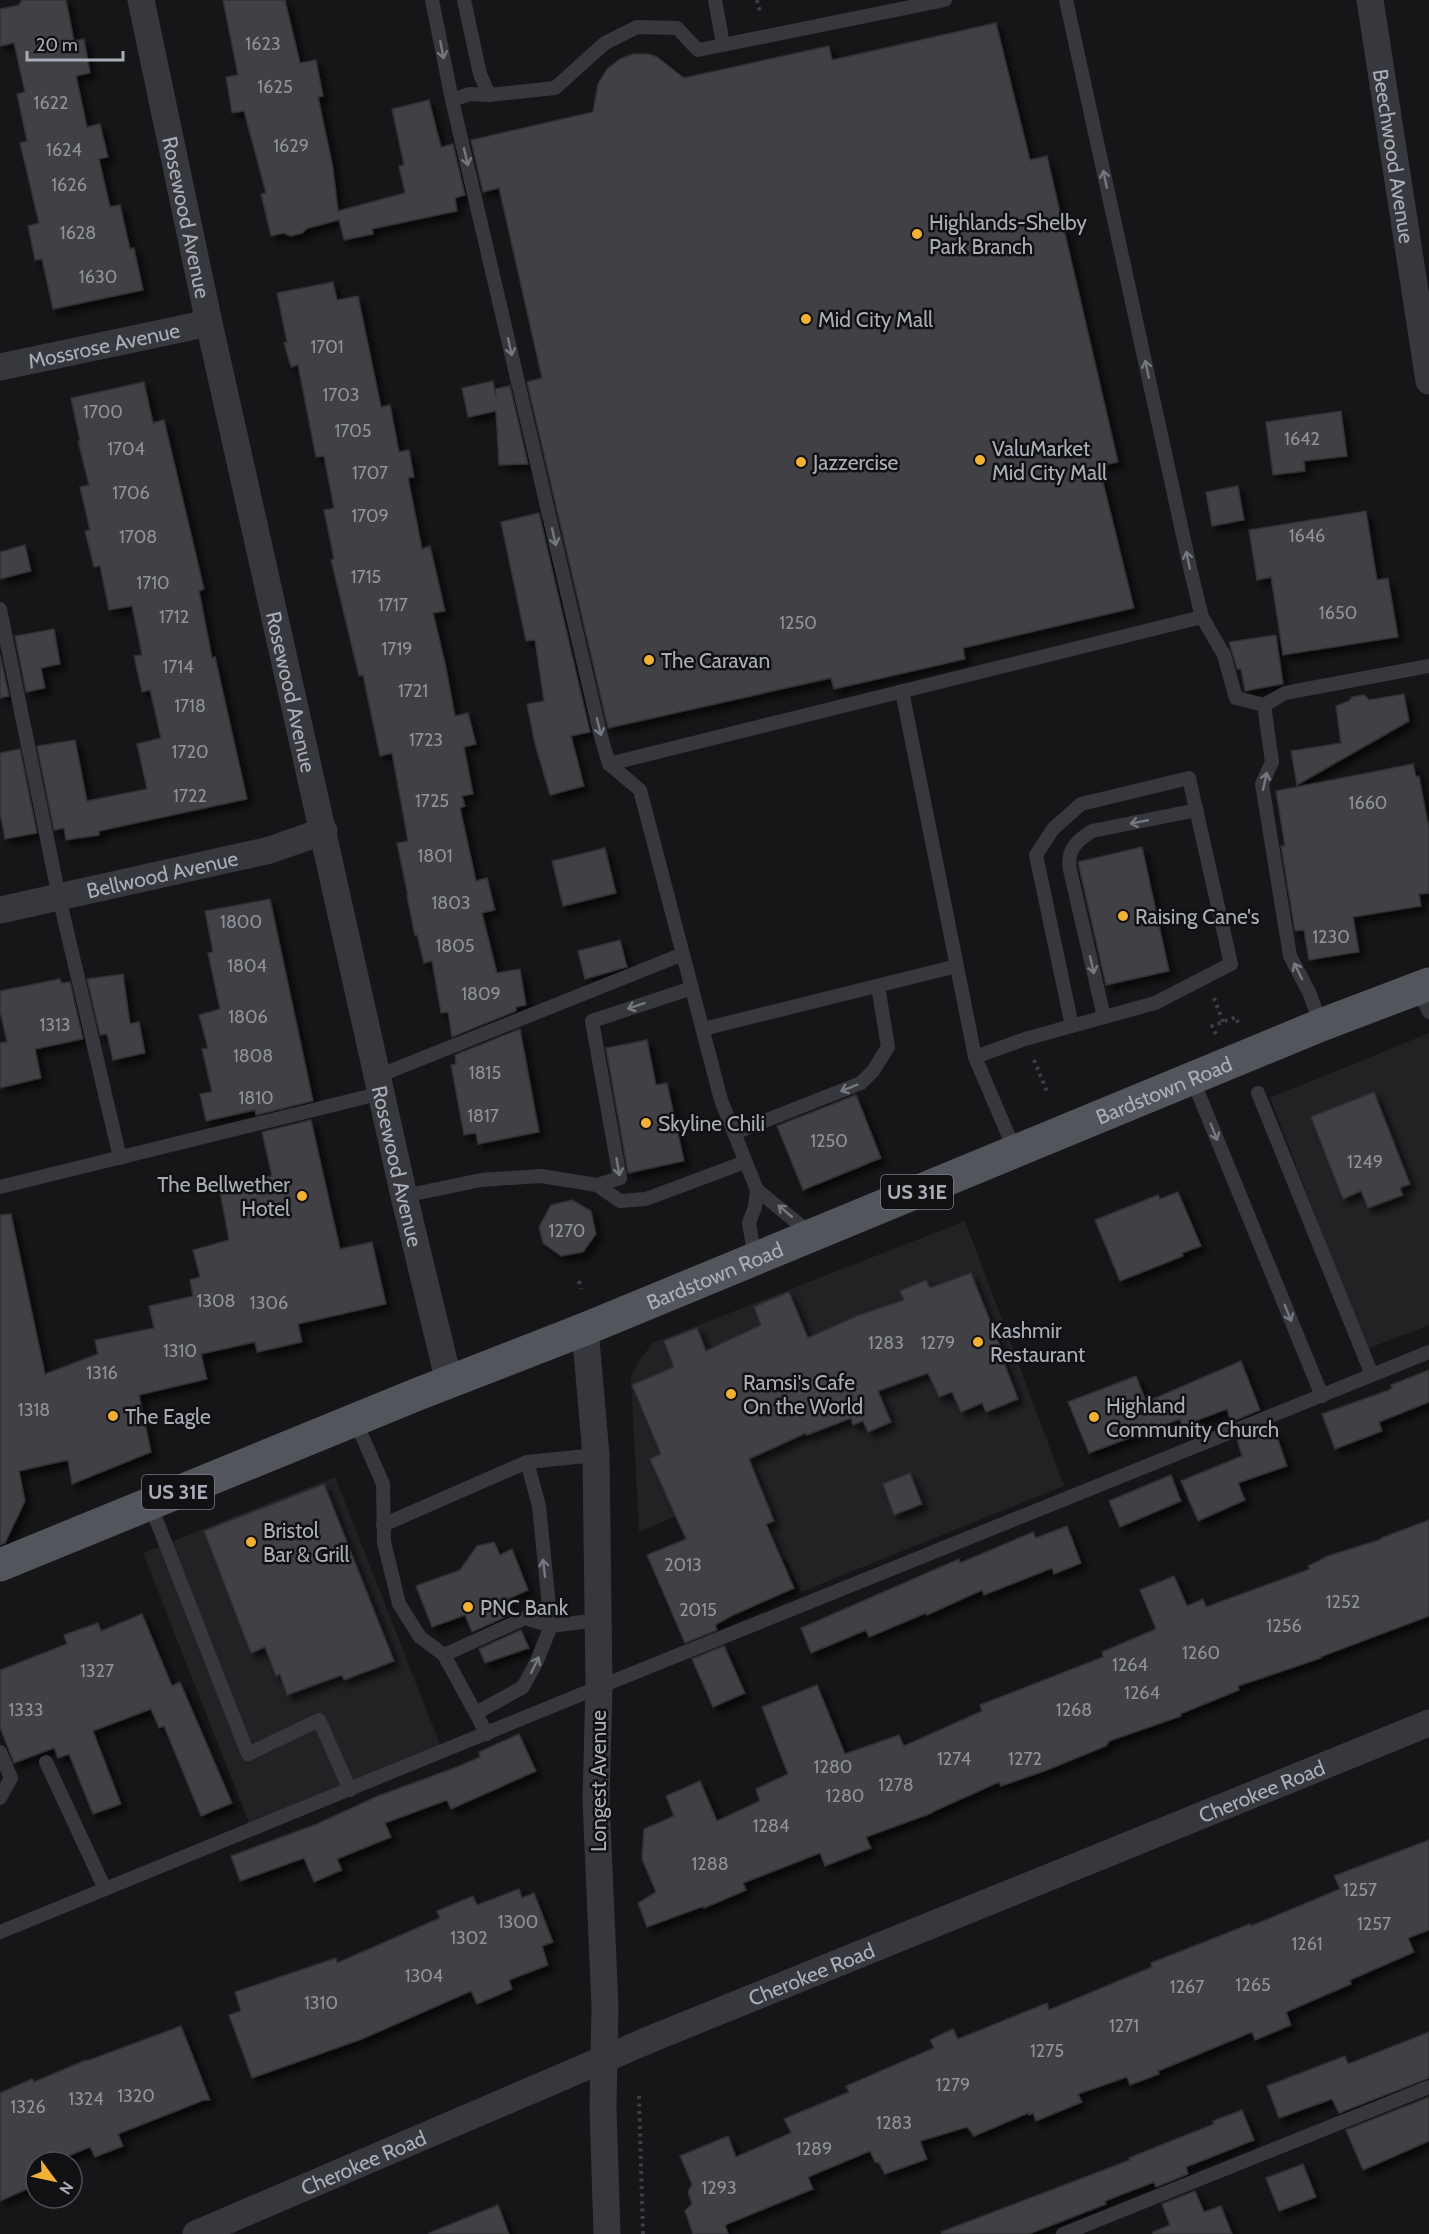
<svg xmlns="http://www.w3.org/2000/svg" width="1429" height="2234" viewBox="0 0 1429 2234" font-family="Cabin,sans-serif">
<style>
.built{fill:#222225}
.building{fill:#404145;stroke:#303034;stroke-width:1.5;filter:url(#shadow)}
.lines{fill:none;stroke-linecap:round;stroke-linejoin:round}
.path{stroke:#3d3f44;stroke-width:4;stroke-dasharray:3 4.5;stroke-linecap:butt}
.service{stroke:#37383d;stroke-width:14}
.minor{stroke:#37383d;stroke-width:27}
.primary{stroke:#53555c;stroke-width:33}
.oneway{stroke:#757881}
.poi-dot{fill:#f2b134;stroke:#111113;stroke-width:2}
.labels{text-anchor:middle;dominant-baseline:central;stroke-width:5;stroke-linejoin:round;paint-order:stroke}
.number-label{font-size:18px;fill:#8e929b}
.shield{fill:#111113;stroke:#7b7e86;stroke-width:1.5}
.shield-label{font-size:20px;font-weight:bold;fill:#a8adb8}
.street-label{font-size:21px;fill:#a8adb8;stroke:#111113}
.poi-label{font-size:21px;fill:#a8adb8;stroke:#111113;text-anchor:start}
</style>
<defs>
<filter id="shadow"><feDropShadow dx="5.5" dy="5.5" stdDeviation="3" flood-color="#0009"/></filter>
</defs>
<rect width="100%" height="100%" fill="#161618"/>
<!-- built -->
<g class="built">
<polygon points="1429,1033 1429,1325 1367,1349 1270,1098"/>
<polygon points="965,1221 1064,1486 801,1592 786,1559 754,1573 722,1497 639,1532 631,1378 638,1362 653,1343"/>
<polygon points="335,1477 441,1747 249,1823 143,1553"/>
</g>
<!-- building -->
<g class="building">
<polygon points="22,0 66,0 74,41 84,39 90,73 76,76 87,127 100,124 108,157 99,159 110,207 120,205 130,249 134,248 143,290 53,309 42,259 35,260 28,226 39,223 20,143 27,141 17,94 25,92 14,43 0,46 0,9 19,5"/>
<polygon points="223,0 285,0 300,63 316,60 323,96 318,97 333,168 338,211 405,193 399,166 404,165 392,109 429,100 441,147 453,144 465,195 455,198 457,211 372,229 373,234 344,240 339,220 308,228 302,233 291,236 283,233 271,236 261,194 266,193 244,111 232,113 226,77 238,75"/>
<polygon points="996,23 1030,160 1047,156 1118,462 1099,466 1134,608 963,648 965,659 834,689 831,678 608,728 527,382 542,378 499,188 483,192 471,140 593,112 598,84 607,69 620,59 633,54 648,54 657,57 684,78 829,46 832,60"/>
<polygon points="333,282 337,300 358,296 381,407 390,405 399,452 409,450 414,477 408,478 422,549 430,546 445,611 433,613 445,663 455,716 468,713 476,744 464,747 473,794 462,796 465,806 460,808 476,881 487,878 495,910 482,913 497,973 520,969 526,1005 516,1007 516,1011 452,1037 448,1012 441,1013 432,961 424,963 417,935 415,936 407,896 408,896 397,843 408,841 392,753 380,756 363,675 359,676 331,560 334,559 324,510 334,508 324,456 316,457 298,365 291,367 284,343 287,342 277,293"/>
<polygon points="493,381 496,397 495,389 510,386 528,464 499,465 496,411 468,417 462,388"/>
<polygon points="144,382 153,423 164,420 204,589 199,591 212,658 215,657 247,799 99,831 99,835 66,840 64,828 54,830 37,746 75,740 87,801 147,789 137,744 161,738 150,690 142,692 134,656 142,655 132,606 109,610 100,566 94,567 85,531 90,530 80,487 89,485 78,441 80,441 71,398"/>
<polygon points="1341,411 1347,456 1304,461 1305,471 1273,475 1266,422"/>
<polygon points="1238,486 1244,520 1212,526 1206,492"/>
<polygon points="1366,511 1377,580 1388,578 1398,637 1283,655 1271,577 1257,580 1249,530"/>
<polygon points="539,513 590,732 571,736 584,786 550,795 535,744 527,704 544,701 535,640 526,641 501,522"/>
<polygon points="25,545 31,571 0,579 0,552"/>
<polygon points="54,629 60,664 41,668 45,688 26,692 15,636"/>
<polygon points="1276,635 1283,684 1245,691 1241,669 1237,669 1229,642"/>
<polygon points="0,654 9,696 0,698"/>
<polygon points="1404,694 1409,721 1297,785 1291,751 1341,743 1336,706 1349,701 1352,697 1364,695 1369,700"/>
<polygon points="20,749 37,833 5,839 0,813 0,753"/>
<polygon points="1413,764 1416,777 1419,776 1429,829 1429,893 1419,894 1421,906 1353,917 1359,952 1309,960 1304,930 1295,931 1281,846 1285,846 1276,791"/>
<polygon points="1142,847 1169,971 1106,985 1078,862"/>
<polygon points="605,848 616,893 563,906 552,861"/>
<polygon points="270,899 313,1101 256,1115 255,1110 206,1121 200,1094 212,1092 202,1049 208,1048 199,1015 220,1009 208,953 213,952 205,911"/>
<polygon points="620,940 627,967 585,979 578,951"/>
<polygon points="123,974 130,1024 139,1022 145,1053 113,1060 107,1034 100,1035 87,979"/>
<polygon points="60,979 61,983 70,982 83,1039 35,1049 41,1078 0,1088 0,1043 7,1042 0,1011 0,991"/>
<polygon points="520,1029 539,1132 478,1144 476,1133 464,1135 451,1065 456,1064 455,1055"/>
<polygon points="647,1040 656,1085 667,1083 684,1161 628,1173 606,1048"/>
<polygon points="1374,1092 1410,1184 1400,1188 1403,1195 1368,1208 1361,1191 1343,1199 1311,1117"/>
<polygon points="856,1095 881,1158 803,1190 777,1126"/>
<polygon points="311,1120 340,1249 372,1242 386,1304 298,1324 302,1342 257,1352 255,1342 201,1354 207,1379 139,1395 151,1452 72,1484 68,1460 19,1471 25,1501 5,1543 0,1545 0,1215 11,1214 45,1374 98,1354 95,1340 154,1328 149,1306 193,1296 190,1280 200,1277 193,1250 229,1240 219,1186 272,1176 262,1132"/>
<polygon points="1178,1192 1201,1246 1182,1253 1183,1256 1120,1281 1095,1220 1158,1195 1160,1199"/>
<polygon points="572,1200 591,1211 596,1234 583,1252 561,1256 543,1243 539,1227 551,1205"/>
<polygon points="971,1273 1003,1354 1001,1355 1018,1399 986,1412 982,1403 961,1412 952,1392 939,1397 928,1373 878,1391 891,1422 868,1432 863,1421 853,1425 851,1418 807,1435 806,1433 749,1459 774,1521 766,1524 794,1588 731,1616 715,1625 717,1630 685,1643 647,1555 686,1539 650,1459 661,1454 632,1385 674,1367 664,1341 697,1328 706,1351 761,1325 754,1307 789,1292 808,1338 857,1316 904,1300 900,1291 926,1280 930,1288"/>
<polygon points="1241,1361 1260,1410 1231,1422 1227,1409 1182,1426 1180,1419 1089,1453 1068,1402 1136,1376 1146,1402"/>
<polygon points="1429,1370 1429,1402 1379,1422 1382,1431 1335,1449 1322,1414 1392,1389 1391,1385"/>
<polygon points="1267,1427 1270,1436 1276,1434 1287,1466 1238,1483 1245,1500 1198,1521 1181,1481 1242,1456 1237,1439"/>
<polygon points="910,1473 922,1504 894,1515 883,1484"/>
<polygon points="1171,1475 1181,1501 1120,1527 1109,1501"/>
<polygon points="324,1484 394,1661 344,1680 342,1675 287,1695 280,1674 276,1676 265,1647 251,1653 204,1531"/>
<polygon points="1429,1520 1429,1616 1320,1657 1321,1658 1238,1686 1239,1690 1180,1714 1181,1716 1109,1741 1106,1746 1047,1770 1001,1786 999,1782 932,1812 932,1813 866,1837 871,1848 825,1866 820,1853 743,1883 746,1890 704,1908 704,1906 647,1927 638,1903 656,1892 642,1859 644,1829 674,1816 666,1796 700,1781 717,1821 760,1801 756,1789 788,1774 762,1707 817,1685 845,1754 899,1735 904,1746 982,1711 980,1705 1103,1657 1102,1652 1156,1629 1140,1590 1174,1576 1187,1606 1203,1599 1206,1607 1310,1569 1308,1566 1328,1556 1382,1539 1381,1538"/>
<polygon points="1067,1526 1081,1563 1054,1574 1052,1568 984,1595 982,1590 927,1615 926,1613 869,1637 866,1630 811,1653 801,1628 959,1559 960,1563 1033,1532 1036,1538"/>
<polygon points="494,1542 500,1555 512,1549 528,1590 508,1599 514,1613 472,1632 465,1615 432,1627 416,1586 460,1570 477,1546"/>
<polygon points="142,1614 172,1686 180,1682 232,1803 201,1816 164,1726 159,1728 151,1709 93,1731 121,1804 93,1814 69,1754 58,1758 54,1748 14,1763 0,1727 0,1670 67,1644 64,1635 98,1623 101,1631"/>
<polygon points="521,1630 529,1648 485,1663 479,1649"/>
<polygon points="724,1646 745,1693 713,1707 692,1659"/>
<polygon points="519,1734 536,1771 451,1809 447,1800 385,1823 391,1837 337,1859 342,1870 314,1882 304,1858 240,1881 231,1856 317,1824 378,1796 457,1767 480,1757 479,1752"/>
<polygon points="1429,1840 1429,1930 1408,1938 1414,1952 1350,1980 1351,1984 1286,2012 1291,2025 1255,2040 1252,2032 1158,2071 1159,2074 1130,2085 1127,2077 1078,2094 1082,2102 1036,2121 1033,2113 1029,2115 1028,2113 974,2136 967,2127 920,2141 927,2159 885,2174 879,2163 875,2162 870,2151 808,2177 813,2189 725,2225 728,2234 693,2234 685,2211 692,2204 688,2192 692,2184 680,2156 728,2136 736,2157 791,2133 784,2119 849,2092 846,2086 934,2048 930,2040 953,2029 958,2039 1047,2003 1049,2010 1152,1967 1151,1963 1250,1924 1251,1926 1340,1889 1334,1876"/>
<polygon points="519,1889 522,1898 534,1893 553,1942 542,1946 548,1965 509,1980 512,1989 477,2004 471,1991 362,2039 252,2078 229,2015 241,2011 235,1992 336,1958 337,1963 440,1918 437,1911 473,1896 477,1905"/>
<polygon points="181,2026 210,2100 204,2100 118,2134 123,2146 95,2157 90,2147 54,2162 36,2162 36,2185 0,2201 0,2093 32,2079 34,2082 86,2060 87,2061"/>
<polygon points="1429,2032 1429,2078 1339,2113 1332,2099 1279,2118 1267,2086 1345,2056 1348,2064"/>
<polygon points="1429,2097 1429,2141 1363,2170 1346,2130"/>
<polygon points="1242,2110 1254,2140 1186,2167 1188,2174 1156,2187 1154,2182 1105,2201 1106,2204 1029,2234 942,2234 941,2232 1130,2160 1129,2158 1214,2124 1213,2121"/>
<polygon points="1303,2164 1316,2197 1279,2211 1266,2178"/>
<polygon points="1195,2191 1204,2212 1221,2206 1232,2234 1153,2234 1153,2232 1170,2225 1162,2204"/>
<polygon points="498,2205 509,2234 430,2234 429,2233"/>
</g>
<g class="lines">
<!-- path -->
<g class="path">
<polyline points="757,0 760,12"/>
<polyline points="765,72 768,58"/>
<polyline points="1214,998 1223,1022"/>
<polyline points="1216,1034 1212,1026 1236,1017 1238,1023"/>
<polyline points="1034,1060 1048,1094"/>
<polyline points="579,1281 581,1289"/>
<polyline points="639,2096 643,2234"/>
</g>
<!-- service -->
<g class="service">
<polyline points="432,0 452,100 600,733 609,764 640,790 721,1100 757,1190 755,1207 749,1223 755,1258"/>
<polyline points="464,0 480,74 489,95"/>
<polyline points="715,0 723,44"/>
<polyline points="1066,0 1191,572 1202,617 1224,655 1236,698 1264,705 1272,762 1262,784 1290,956 1309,992 1321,1025"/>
<polyline points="452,100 470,94 489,95 555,88 605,43 637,27 677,28 698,50 945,0"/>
<polyline points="0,609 59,897 120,1158"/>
<polyline points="902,691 975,1057 1015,1151"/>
<polyline points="1264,705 1285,693 1429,666"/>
<polyline points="609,764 1202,617"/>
<polyline points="1418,989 1429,1012"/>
<path d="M1104 1017 1070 870C1066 851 1077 840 1092 831L1197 810"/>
<polyline points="703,1029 957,966"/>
<polyline points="975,1057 1025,1039 1155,1003 1231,964 1189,778 1081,804 1053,829 1036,855 1072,1026"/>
<polyline points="378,1076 683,954"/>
<polyline points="1192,1078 1322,1396"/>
<polyline points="1258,1093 1372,1375"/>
<polyline points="734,1133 861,1083 873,1071 888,1047 878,986"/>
<polyline points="597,1185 620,1178 592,1021 692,988"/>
<polyline points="0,1187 382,1093"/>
<polyline points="757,1190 811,1234"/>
<polyline points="404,1196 481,1180 541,1176 597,1185 620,1201 646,1199 745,1162"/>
<polyline points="355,1420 383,1484 384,1542 399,1604 420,1637 444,1655 487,1734"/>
<polyline points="150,1504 248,1754 319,1720 350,1790"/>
<polyline points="383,1525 527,1462 596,1455"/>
<polyline points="444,1655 525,1618 551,1626 539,1506 527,1462"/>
<polyline points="476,1713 523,1687 537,1661 551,1626 598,1620"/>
<polyline points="0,1752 11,1778 0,1798"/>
<polyline points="46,1762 105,1889"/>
<polyline points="0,1932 599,1687 1429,1352"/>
<polyline points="1063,2234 1429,2087"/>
</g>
<!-- minor -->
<g class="minor">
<path id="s1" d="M141 0 209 323 404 1196 449 1382"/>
<path id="s2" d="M1370 0 1429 381"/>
<path id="s3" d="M0 367 209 323"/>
<path id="s4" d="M0 910 270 850 324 831"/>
<polyline points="585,1329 596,1455 599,1687 596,1800 605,2007 603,2107 607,2234"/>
<path id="s5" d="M196 2234 651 2039 1429 1723"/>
</g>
<!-- primary -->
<path class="primary" id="s6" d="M0 1565 418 1394 585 1329 1321 1025 1429 984"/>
</g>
<!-- one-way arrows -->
<defs><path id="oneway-shaft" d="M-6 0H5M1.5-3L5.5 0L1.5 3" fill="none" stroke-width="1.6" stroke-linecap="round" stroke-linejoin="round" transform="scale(1.5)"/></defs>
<g class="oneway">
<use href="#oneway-shaft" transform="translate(442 50) rotate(79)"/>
<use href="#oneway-shaft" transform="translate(466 157) rotate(77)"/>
<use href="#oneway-shaft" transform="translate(1105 179) rotate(-102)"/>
<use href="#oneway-shaft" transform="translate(510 347) rotate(77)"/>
<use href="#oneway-shaft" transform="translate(1147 369) rotate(-102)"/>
<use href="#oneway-shaft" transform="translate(554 537) rotate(77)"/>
<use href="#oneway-shaft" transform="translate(1188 560) rotate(-102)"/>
<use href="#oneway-shaft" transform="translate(599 727) rotate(76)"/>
<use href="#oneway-shaft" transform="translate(1265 781) rotate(-77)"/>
<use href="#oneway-shaft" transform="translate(1139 822) rotate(169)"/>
<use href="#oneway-shaft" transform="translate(1092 965) rotate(77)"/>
<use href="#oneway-shaft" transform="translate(1298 971) rotate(-117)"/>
<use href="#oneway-shaft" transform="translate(636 1006) rotate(161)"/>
<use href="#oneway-shaft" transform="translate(849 1088) rotate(158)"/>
<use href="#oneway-shaft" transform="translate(1214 1132) rotate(68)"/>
<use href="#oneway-shaft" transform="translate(618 1167) rotate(80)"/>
<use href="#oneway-shaft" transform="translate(785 1211) rotate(-140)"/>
<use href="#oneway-shaft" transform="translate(1288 1313) rotate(68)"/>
<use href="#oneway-shaft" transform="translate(544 1568) rotate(-97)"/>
<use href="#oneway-shaft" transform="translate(535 1665) rotate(-64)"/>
</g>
<!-- markers -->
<g class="poi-dot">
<circle cx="917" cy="234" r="6"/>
<circle cx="806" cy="319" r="6"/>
<circle cx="980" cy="460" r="6"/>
<circle cx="801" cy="462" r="6"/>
<circle cx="649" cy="660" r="6"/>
<circle cx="1123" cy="916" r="6"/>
<circle cx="646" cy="1123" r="6"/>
<circle cx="302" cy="1196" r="6"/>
<circle cx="978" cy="1342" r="6"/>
<circle cx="731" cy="1394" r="6"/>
<circle cx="113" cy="1416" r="6"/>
<circle cx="1094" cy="1417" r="6"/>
<circle cx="251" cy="1542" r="6"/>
<circle cx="468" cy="1607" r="6"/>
</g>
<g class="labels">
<!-- number labels -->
<g class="number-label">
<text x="263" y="44">1623</text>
<text x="275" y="87">1625</text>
<text x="51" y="103">1622</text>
<text x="291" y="146">1629</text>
<text x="64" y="150">1624</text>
<text x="69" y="185">1626</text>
<text x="78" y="233">1628</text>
<text x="98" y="277">1630</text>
<text x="327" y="347">1701</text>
<text x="341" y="395">1703</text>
<text x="103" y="412">1700</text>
<text x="353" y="431">1705</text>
<text x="1302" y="439">1642</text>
<text x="126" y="449">1704</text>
<text x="370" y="473">1707</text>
<text x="131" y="493">1706</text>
<text x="370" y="516">1709</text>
<text x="1307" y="536">1646</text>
<text x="138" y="537">1708</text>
<text x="366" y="577">1715</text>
<text x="153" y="583">1710</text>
<text x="393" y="605">1717</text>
<text x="1338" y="613">1650</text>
<text x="174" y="617">1712</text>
<text x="798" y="623">1250</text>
<text x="397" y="649">1719</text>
<text x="178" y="667">1714</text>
<text x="413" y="691">1721</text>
<text x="190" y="706">1718</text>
<text x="426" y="740">1723</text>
<text x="190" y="752">1720</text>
<text x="190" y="796">1722</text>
<text x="432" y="801">1725</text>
<text x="1368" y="803">1660</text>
<text x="435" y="856">1801</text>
<text x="451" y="903">1803</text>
<text x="241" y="922">1800</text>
<text x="1331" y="937">1230</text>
<text x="455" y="946">1805</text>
<text x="247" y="966">1804</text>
<text x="481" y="994">1809</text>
<text x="248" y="1017">1806</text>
<text x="55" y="1025">1313</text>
<text x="253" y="1056">1808</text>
<text x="485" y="1073">1815</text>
<text x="256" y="1098">1810</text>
<text x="483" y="1116">1817</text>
<text x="829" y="1141">1250</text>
<text x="1365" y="1162">1249</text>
<text x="567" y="1231">1270</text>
<text x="216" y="1301">1308</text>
<text x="269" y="1303">1306</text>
<text x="886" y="1343">1283</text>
<text x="938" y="1343">1279</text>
<text x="180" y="1351">1310</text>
<text x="102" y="1373">1316</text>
<text x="34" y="1410">1318</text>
<text x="683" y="1565">2013</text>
<text x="1343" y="1602">1252</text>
<text x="698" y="1610">2015</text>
<text x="1284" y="1626">1256</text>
<text x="1201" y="1653">1260</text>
<text x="1130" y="1665">1264</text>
<text x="97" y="1671">1327</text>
<text x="1142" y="1693">1264</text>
<text x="26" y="1710">1333</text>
<text x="1074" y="1710">1268</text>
<text x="954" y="1759">1274</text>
<text x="1025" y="1759">1272</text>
<text x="833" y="1767">1280</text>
<text x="896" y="1785">1278</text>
<text x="845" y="1796">1280</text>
<text x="771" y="1826">1284</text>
<text x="710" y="1864">1288</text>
<text x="1360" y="1890">1257</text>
<text x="518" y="1922">1300</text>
<text x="1374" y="1924">1257</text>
<text x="469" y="1938">1302</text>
<text x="1307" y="1944">1261</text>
<text x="424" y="1976">1304</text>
<text x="1253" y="1985">1265</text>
<text x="1187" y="1987">1267</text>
<text x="321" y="2003">1310</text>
<text x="1124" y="2026">1271</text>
<text x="1047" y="2051">1275</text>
<text x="953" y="2085">1279</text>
<text x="136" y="2096">1320</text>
<text x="86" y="2099">1324</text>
<text x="28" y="2107">1326</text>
<text x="894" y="2123">1283</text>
<text x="814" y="2149">1289</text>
<text x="719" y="2188">1293</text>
</g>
<!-- shield labels -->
<g class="shield">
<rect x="881" y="1175" width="72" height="34" rx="4.5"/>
<rect x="142" y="1475" width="72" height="34" rx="4.5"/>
</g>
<g class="shield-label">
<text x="917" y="1192">US 31E</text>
<text x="178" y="1492">US 31E</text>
</g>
<!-- street labels -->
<g class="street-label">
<text stroke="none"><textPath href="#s2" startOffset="158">Beechwood Avenue</textPath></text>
<text stroke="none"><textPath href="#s1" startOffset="222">Rosewood Avenue</textPath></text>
<text stroke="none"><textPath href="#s3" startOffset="106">Mossrose Avenue</textPath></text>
<text stroke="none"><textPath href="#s1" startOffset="708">Rosewood Avenue</textPath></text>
<text stroke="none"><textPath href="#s4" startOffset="166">Bellwood Avenue</textPath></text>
<text stroke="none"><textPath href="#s6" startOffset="1257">Bardstown Road</textPath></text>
<text stroke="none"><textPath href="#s1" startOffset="1194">Rosewood Avenue</textPath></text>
<text stroke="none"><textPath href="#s6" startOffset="771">Bardstown Road</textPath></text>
<text transform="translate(598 1781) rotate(-90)">Longest Avenue</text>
<text stroke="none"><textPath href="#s5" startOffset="1154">Cherokee Road</textPath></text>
<text stroke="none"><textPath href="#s5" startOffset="668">Cherokee Road</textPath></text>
<text stroke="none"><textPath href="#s5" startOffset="182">Cherokee Road</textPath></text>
</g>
<!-- poi labels -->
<g class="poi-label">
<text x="929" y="222">Highlands-Shelby<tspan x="929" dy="24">Park Branch</tspan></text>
<text x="818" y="319">Mid City Mall</text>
<text x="992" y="448">ValuMarket<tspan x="992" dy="24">Mid City Mall</tspan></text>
<text x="813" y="462">Jazzercise</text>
<text x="661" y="660">The Caravan</text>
<text x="1135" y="916">Raising Cane's</text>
<text x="658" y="1123">Skyline Chili</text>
<text x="290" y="1184" text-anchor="end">The Bellwether<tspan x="290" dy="24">Hotel</tspan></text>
<text x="990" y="1330">Kashmir<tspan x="990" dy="24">Restaurant</tspan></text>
<text x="743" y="1382">Ramsi's Cafe<tspan x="743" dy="24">On the World</tspan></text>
<text x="1106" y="1405">Highland<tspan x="1106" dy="24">Community Church</tspan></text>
<text x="125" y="1416">The Eagle</text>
<text x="263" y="1530">Bristol<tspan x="263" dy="24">Bar &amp; Grill</tspan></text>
<text x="480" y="1607">PNC Bank</text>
</g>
</g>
<!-- north arrow -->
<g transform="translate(54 2180) rotate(123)"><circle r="28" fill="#111113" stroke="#4d4f55" stroke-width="1.5"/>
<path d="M0-4.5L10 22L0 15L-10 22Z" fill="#f2b134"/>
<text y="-9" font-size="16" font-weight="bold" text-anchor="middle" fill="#a8adb8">N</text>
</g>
<!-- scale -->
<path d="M27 51v9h96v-9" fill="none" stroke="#a8adb8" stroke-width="3"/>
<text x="36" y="51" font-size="18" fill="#a8adb8" stroke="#111113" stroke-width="4.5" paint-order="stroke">20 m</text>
</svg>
